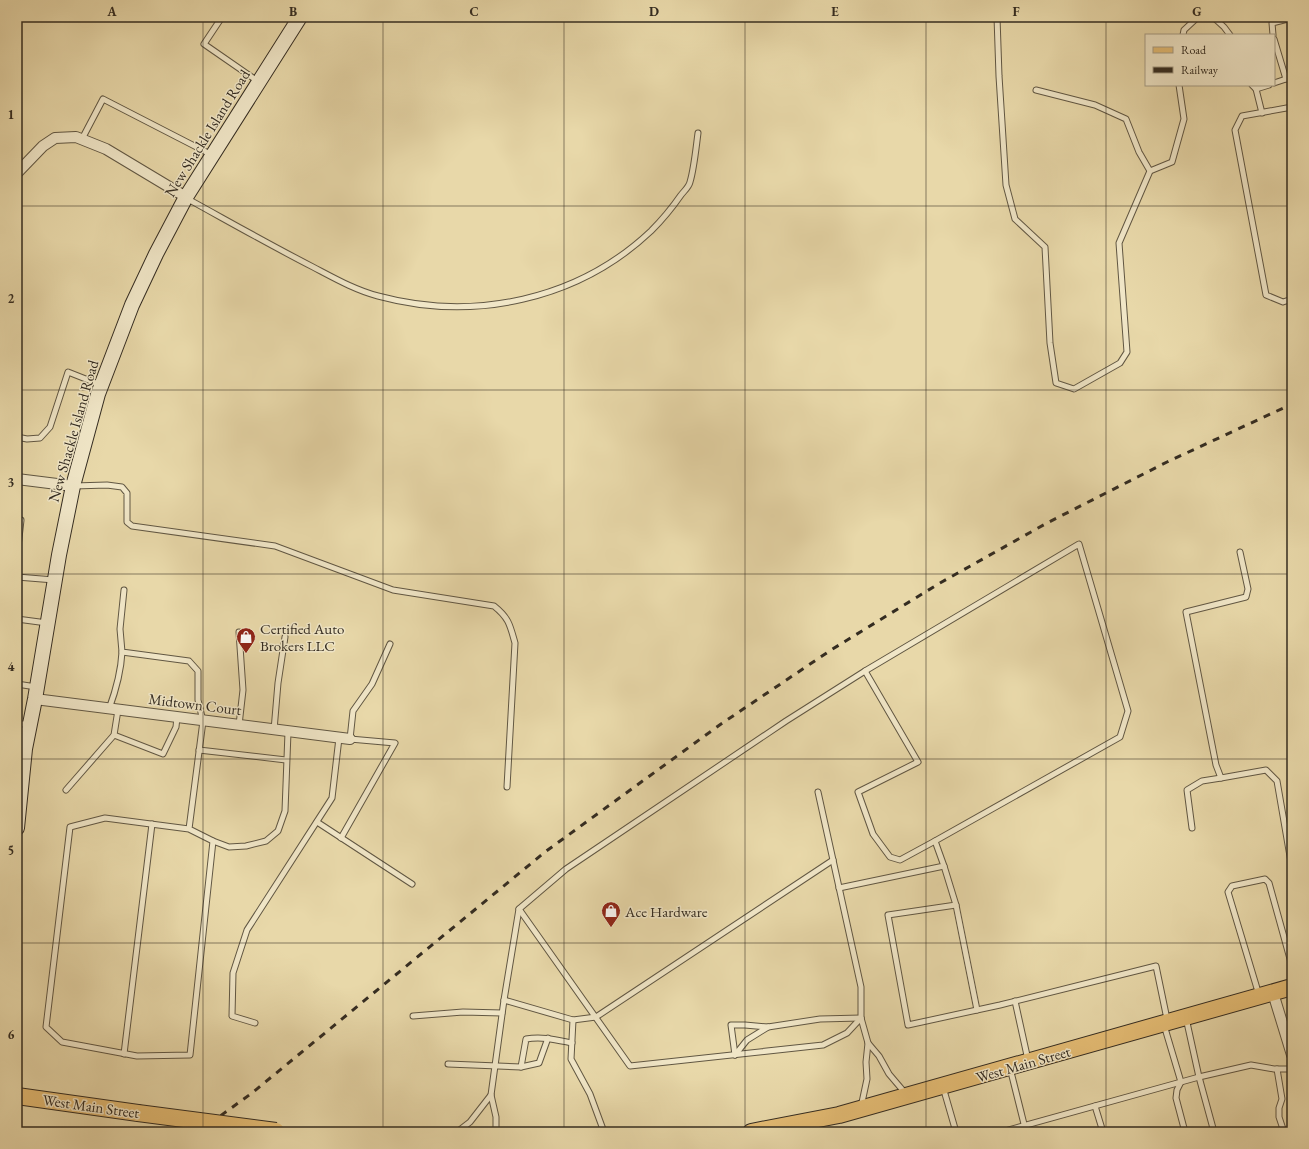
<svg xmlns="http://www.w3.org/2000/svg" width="1309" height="1149" viewBox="0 0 1309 1149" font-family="'EB Garamond',serif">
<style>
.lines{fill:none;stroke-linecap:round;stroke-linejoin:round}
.lane-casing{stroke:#615743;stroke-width:7}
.street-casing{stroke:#615743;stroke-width:12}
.secondary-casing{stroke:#342c21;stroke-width:16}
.primary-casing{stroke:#342c21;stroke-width:18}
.lane{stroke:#f0e6c7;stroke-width:5}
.street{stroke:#f0e6c7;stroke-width:10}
.secondary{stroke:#f0e6c7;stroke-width:14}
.primary{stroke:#e4bc74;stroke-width:16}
.rail{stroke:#342c21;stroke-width:3;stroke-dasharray:7 7;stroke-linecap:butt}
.primary-bridge-casing{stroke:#342c21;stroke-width:18;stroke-linecap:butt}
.primary-bridge{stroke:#e4bc74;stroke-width:16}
.grid{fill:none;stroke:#342c21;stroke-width:1;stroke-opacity:0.55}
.labels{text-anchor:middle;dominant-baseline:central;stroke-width:3;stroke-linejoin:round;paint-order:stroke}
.street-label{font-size:15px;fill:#342c21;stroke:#f0e6c7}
.poi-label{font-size:15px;fill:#342c21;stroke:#f0e6c7;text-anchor:start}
.neatline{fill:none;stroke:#342c21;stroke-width:1.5}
.grid-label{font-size:13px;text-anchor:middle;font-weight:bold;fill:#342c21}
</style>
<rect width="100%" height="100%" fill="#e8d8a9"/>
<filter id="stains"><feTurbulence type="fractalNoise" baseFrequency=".005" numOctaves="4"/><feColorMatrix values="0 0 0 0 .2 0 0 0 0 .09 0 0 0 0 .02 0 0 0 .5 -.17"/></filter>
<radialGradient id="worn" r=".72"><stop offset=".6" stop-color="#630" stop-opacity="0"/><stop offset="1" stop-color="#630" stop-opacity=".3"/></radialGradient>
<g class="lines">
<defs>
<g id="lane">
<polyline points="222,17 204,44 259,82"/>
<polyline points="997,17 999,76 1006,185 1015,219 1045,247 1050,343 1056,383 1074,389 1120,363 1127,352 1119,243 1150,171"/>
<polyline points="1213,17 1224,27 1230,35"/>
<polyline points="1183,35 1184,30 1198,17"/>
<polyline points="1273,35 1272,23 1292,18"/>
<polyline points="1274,39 1286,79"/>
<polyline points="1274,83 1292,77"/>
<polyline points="1252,85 1256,89 1269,85"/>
<polyline points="1256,89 1262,113"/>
<polyline points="1036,90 1095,105 1126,119 1139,152 1150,171 1172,162 1184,119 1179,85"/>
<polyline points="1292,107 1242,116 1235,130 1266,295 1283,302 1292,299"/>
<polyline points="82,139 103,99 212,155"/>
<path d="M186 198C228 221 270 245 313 267 334 278 355 290 378 296 474 322 578 300 651 231 663 219 672 208 681 195 684 191 689 187 690 182 694 169 696 148 698 133"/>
<polyline points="17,437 27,439 40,438 50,427 68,372 101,385"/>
<path d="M74 486 107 485 122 487 127 493V522L132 526 275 546 393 590 494 606C509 618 510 625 515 643L507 787"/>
<polyline points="17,519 21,520 17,556"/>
<polyline points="1240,552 1248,589 1246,597 1186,612 1216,765 1221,778 1266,770 1277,781 1292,868"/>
<polyline points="17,577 54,580"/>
<polyline points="124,590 120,629 122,652 189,661 198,671 198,700 203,721 189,829 105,818 70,827 46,1027 62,1042 137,1056 190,1055 213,841 189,829"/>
<polyline points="17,619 47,623"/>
<polyline points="17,684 36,687"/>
<path d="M109 709C116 690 121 672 122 652"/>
<polyline points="17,724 29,724"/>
<polyline points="239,725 243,690 239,632"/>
<polyline points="274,730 278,683 285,637"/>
<polyline points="114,735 163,754 176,727 177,717"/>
<polyline points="199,750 286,760"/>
<polyline points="66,790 114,735 118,710"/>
<polyline points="818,792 861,987 861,1018 868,1043 866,1062 867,1079 861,1107"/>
<polyline points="317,822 412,884"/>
<polyline points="1192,828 1187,790 1202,781 1221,778"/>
<polyline points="341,838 395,743 350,739 353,711 372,684 390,644"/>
<polyline points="213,841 229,847 246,846 266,841 278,831 285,811 288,732"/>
<polyline points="944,866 956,905 888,915 908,1025 1000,1005 1156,966 1167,1019"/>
<polyline points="839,888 944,866 935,841 1120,737 1128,711 1079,544 865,671"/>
<polyline points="956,905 977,1010"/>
<polyline points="519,909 630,1066 823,1045 847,1033 861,1018"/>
<polyline points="1259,995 1228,892 1232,886 1265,879 1269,883 1292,966"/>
<polyline points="504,1000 573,1020 571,1059 590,1094 604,1132"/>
<polyline points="1015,1001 1028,1060"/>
<polyline points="413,1016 463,1012 502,1013"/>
<polyline points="1186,1018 1199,1077 1214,1132"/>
<polyline points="573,1020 596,1017 833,860"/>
<polyline points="255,1023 232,1016 233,973 247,930 332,798 339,738"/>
<polyline points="1164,1025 1181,1082 1177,1090 1176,1098 1185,1132"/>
<polyline points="868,1043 879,1056 889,1074 906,1094"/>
<polyline points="124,1054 152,824"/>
<polyline points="735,1055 731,1025 745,1025 768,1027 820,1019 861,1018"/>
<polyline points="735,1055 747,1040 768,1027"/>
<polyline points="448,1064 521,1067 539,1063 548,1038"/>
<path d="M521 1067 526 1039C542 1036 557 1040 572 1043"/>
<polyline points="1010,1068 1026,1132"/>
<polyline points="1277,1069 1282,1099 1279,1108 1279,1117 1284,1132"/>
<polyline points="943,1087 956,1132"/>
<polyline points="1095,1106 1103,1132"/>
<polyline points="812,1122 815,1132"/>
<polyline points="457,1132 470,1122 491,1095"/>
<polyline points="496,1132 496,1117 491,1095 504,1000 519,909 566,869 786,721 865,671 918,762 858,792 873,834 890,857 900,860 935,841"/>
<polyline points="1001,1132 1199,1077 1251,1065 1274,1069 1292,1069"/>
</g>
<g id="street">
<polyline points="17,173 43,146 55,138 76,137 106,149 186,197"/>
<polyline points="17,479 73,486"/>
<polyline points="35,699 350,739"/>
<polyline points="1273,993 1292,1055"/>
</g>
<polyline id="secondary" points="17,828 25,749 35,699 59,555 73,486 98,394 132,305 156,254 186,197 300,17"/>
<g id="primary">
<polyline points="17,1096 138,1113"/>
<polyline points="751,1132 839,1115 1292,987"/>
</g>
</defs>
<!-- lane casing -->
<use href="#lane" class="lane-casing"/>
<!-- street casing -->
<use href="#street" class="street-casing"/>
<!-- secondary casing -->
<use href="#secondary" class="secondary-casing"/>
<!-- primary casing -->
<use href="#primary" class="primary-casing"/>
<!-- lane -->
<use href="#lane" class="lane"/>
<!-- street -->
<use href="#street" class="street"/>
<!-- secondary -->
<use href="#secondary" class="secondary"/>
<!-- primary -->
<use href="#primary" class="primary"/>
<!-- rail -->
<polyline class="rail" points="198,1132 252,1093 545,852 721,724 831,650 940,583 1047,523 1167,462 1292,404"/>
<defs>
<polyline id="primary-bridge" points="138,1113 276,1131"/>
</defs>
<!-- primary-bridge casing -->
<use href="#primary-bridge" class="primary-bridge-casing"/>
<!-- primary-bridge -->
<use href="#primary-bridge" class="primary-bridge"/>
</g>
<!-- grid -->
<path class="grid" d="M203 17V1132M383 17V1132M564 17V1132M745 17V1132M926 17V1132M1106 17V1132M17 206H1292M17 390H1292M17 574H1292M17 759H1292M17 943H1292"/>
<!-- icons -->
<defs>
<symbol id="shop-pin" viewBox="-11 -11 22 30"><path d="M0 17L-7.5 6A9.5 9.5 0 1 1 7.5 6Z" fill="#8f2418" stroke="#f0e6c7"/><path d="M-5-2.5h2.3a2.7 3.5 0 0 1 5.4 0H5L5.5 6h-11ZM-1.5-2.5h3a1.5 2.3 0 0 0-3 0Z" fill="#fff"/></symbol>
</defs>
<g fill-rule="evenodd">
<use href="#shop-pin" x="235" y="626" width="22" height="30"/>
<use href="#shop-pin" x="600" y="900" width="22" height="30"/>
</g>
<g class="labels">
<!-- street labels -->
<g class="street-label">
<text transform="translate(207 133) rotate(-58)">New Shackle Island Road</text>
<text transform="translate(73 431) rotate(-74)">New Shackle Island Road</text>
<text transform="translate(195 704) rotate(7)">Midtown Court</text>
<text transform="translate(1023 1064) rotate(-16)">West Main Street</text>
<text transform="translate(91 1106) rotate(8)">West Main Street</text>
</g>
<!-- poi labels -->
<g class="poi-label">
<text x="260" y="628">Certified Auto<tspan x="260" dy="17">Brokers LLC</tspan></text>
<text x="625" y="911">Ace Hardware</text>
</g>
</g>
<!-- margin -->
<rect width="1309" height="1149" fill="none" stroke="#e8d8a9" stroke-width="44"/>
<!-- legend -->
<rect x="1145" y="34" width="130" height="52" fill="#f0e6c7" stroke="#a59c85"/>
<rect x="1153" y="47" width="20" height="6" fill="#e4bc74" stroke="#a59c85"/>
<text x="1181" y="54" font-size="12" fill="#342c21">Road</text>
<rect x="1153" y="67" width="20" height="6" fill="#342c21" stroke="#a59c85"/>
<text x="1181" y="74" font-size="12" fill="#342c21">Railway</text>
<rect x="22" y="22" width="1265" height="1105" class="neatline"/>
<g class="grid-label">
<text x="112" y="16">A</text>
<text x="293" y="16">B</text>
<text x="474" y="16">C</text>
<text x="654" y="16">D</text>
<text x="835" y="16">E</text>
<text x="1016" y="16">F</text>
<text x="1197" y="16">G</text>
<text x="11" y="119">1</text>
<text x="11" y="303">2</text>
<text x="11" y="487">3</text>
<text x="11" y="671">4</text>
<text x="11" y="855">5</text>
<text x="11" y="1039">6</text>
</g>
<rect width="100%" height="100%" filter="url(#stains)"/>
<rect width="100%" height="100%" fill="url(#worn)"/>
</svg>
